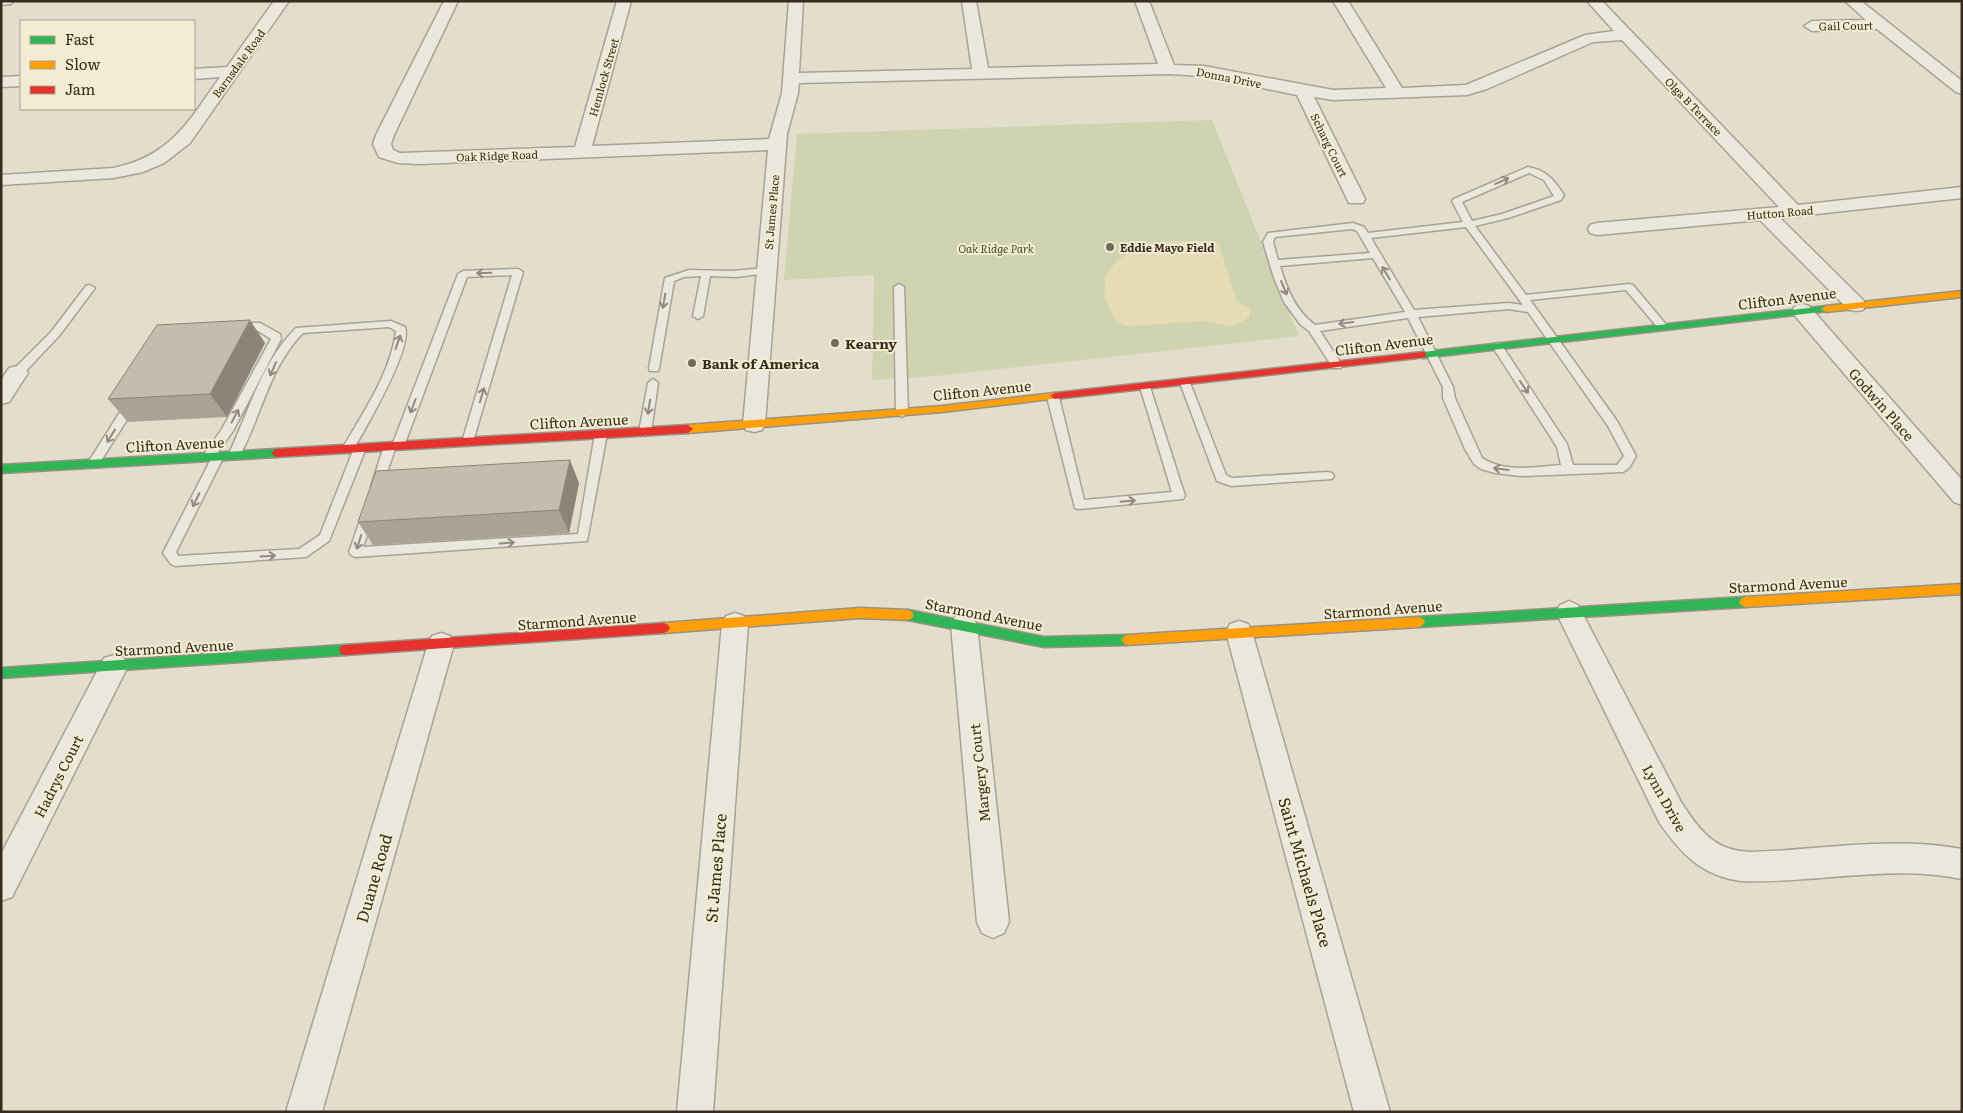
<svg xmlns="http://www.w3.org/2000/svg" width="1963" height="1113" viewBox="0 0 1963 1113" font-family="Literata,serif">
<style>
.green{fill:#d0d3af}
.sand{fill:#e5dbb4}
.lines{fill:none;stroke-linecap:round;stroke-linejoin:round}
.lane-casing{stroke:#a8a295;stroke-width:3}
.street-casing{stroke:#a8a295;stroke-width:3}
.fast-casing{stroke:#989185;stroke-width:3}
.slow-casing{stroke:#989185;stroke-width:3}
.jam-casing{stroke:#989185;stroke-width:3}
.lane{fill:#ebe7dd;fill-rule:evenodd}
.street{fill:#ebe7dd;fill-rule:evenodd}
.fast{fill:#30b455;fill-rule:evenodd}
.slow{fill:#ff9f0a;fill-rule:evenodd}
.jam{fill:#e5322d;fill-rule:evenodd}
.wall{fill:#aaa295}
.shaded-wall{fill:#8b8479}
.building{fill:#c6bcad;stroke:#8b8479}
.oneway{stroke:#90897e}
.poi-dot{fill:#73695b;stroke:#f4ecd2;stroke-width:2}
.labels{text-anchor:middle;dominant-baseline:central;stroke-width:4;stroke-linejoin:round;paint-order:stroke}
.far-street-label{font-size:11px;fill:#362b1e;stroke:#f4ecd2}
.far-poi-label{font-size:11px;font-weight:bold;fill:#362b1e;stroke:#f4ecd2;text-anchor:start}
.far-park-label{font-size:11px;font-style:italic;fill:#435125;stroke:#f4ecd2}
.street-label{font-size:14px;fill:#362b1e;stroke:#f4ecd2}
.poi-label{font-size:14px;font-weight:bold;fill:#362b1e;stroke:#f4ecd2;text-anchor:start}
.near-street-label{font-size:16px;fill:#362b1e;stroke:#f4ecd2}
</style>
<rect width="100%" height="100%" fill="#e3ddcc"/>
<!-- green -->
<polygon class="green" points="1212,120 1299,336 936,376 872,380 874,275 784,280 797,134"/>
<!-- sand -->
<path class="sand" d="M1215 242 1219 245 1237 301 1250 309 1249 317 1241 323 1230 326 1207 321 1128 326 1118 323C1086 279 1114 251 1160 243 1178 240 1197 242 1215 242Z"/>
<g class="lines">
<defs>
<g id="lane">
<path d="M1528 167C1546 170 1554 180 1564 195L1561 200 1508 218 1475 226 1526 295 1629 284 1633 285 1668 327 1667 329H1659L1626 290 1530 300 1617 421 1636 456 1629 468 1623 472 1521 476 1495 473 1481 469 1474 464 1465 449 1443 398V387L1408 318 1320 331 1342 365 1341 368H1333L1309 331 1300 324 1284 302 1274 278 1263 242 1268 233 1353 223 1364 227 1368 233 1463 222 1452 201 1454 199ZM1529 173 1544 180 1554 196 1502 214 1472 221 1462 202ZM1466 227 1523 305 1509 303 1414 310 1371 238ZM1352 229 1357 231 1370 253 1278 260 1273 242 1275 237ZM1373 258 1405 312 1315 325C1295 310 1287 289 1280 266ZM1509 309 1528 312 1608 426 1624 456 1617 465H1573L1567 444 1501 344 1497 343 1492 346 1557 447 1561 465C1536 467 1504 473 1482 458L1455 398 1453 387 1418 317Z"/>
<polygon points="766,268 769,269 769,273 736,277 710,276 703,316 698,319 693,316 701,276 684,277 674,281 659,368 658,371 650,371 649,368 665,278 689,270 731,271"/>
<polygon points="518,269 523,272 472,445 468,446 462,442 512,275 467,277 404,446 402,449 395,449 381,490 373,490 371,487 384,446 386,443 393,443 458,274 463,271"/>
<polygon points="899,284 904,287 908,413 902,417 896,413 894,287"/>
<polygon points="90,285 95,288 59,336 21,376 13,376 12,373 13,370 51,332 86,286"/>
<path d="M391 321 405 327C413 347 368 424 356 445H364L366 448 329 541 306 557 175 566 171 564 163 553 210 461 204 460 202 457 222 429 271 339 252 327V323H260L280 334 281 339 233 431 218 452 224 456 176 552 178 556 299 549 320 535 354 448 348 453 342 449C363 413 391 372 396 331L389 327 303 333C269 367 261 418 238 459H230L228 456C248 413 262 361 296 328Z"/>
<polygon points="653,379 658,383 651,432 645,436 639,432 648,383"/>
<polygon points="1185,379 1190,383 1226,475 1232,478 1328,472 1332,473 1334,476 1332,479 1231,486 1217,481 1180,383"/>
<polygon points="1145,383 1150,387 1185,496 1183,499 1079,509 1075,508 1047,397 1053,393 1059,397 1084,500 1172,492 1140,387"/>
<polygon points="131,400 137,404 97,467 89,467 87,464 89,461 127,401"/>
<polygon points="601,430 607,434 587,541 355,557 351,555 349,552 362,515 368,510 374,515 363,547 578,534 595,434"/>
</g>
<g id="street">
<polygon points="1,1 13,1 11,4 1,5"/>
<path d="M274 1H289L190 143 164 163 143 172 114 178 1 185V175L114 168C172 155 188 122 220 77L194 79V69L227 67Z"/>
<polygon points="444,1 458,1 394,135 391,144 393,150 400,153 575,147 617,1 631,1 592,146 769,139 782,93 789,1 803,1 799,73 972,69 962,1 976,1 988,68 1158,64 1135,1 1149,1 1174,65 1204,66 1333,90 1386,88 1333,1 1348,1 1402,88 1466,85 1585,35 1614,31 1587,1 1602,1 1798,205 1962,187 1962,198 1780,218 1863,300 1866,305 1863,310 1856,311 1849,310 1760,220 1597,235 1590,233 1588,229 1590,225 1597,223 1779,207 1622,40 1593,42 1487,89 1467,95 1333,100 1314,97 1365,199 1363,203 1349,203 1347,199 1297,95 1204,76 1168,74 799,83 798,93 787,134 765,424 762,430 754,432 746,430 743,424 768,150 419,164 398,163 379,157 373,144 376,135"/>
<polygon points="1845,1 1861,1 1962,81 1962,94 1956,92 1877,29 1812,31 1804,26 1812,21 1866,20"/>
<polygon points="21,76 21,86 1,87 1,77"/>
<polygon points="1802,304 1809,306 1962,480 1962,505 1954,502 1795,316 1792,311 1795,306"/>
<polygon points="17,366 25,368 28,373 9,402 1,404 1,380 9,368"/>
<path d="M1569 601 1578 605 1681 802C1700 831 1714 851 1751 852 1822 850 1891 836 1962 849V879C1888 864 1816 884 1741 881 1702 876 1680 853 1659 822L1556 612 1560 605Z"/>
<polygon points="735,613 744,616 748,624 713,1112 677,1112 722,624 726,616"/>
<polygon points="964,614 973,617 977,625 1009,922 1004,933 993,938 982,933 977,922 951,625 955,617"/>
<polygon points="1239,621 1248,624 1252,632 1390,1112 1354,1112 1226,632 1230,624"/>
<polygon points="441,633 450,636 454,644 322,1112 286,1112 428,644 432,636"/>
<polygon points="114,655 124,658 128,666 12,897 1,901 1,854 104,658"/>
</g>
<g id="fast">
<polygon points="1826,306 1831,309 1829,311 1423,358 1418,355 1423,352"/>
<polygon points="276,449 281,453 276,457 1,473 1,465"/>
<polygon points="1745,597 1749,599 1751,602 1749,605 1745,607 1419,627 1415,625 1413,622 1415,619 1419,617"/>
<polygon points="908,610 1044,637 1127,635 1131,637 1133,640 1131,643 1127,645 1044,647 908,620 904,618 902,615 904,612"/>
<polygon points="345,645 349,646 351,650 349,654 345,655 1,678 1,668"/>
</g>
<g id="slow">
<polygon points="1962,291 1962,297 1826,312 1821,309 1826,306"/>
<polygon points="1055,393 1060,396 1059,398 942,412 688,433 683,429 688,425 942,406"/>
<polygon points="1962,584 1962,594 1745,607 1741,605 1739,602 1741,599 1745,597"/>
<polygon points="860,608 908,610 912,612 914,615 912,618 908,620 860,618 664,633 660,631 658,628 660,625 664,623"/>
<polygon points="1419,617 1423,619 1425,622 1423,625 1419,627 1127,645 1123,643 1121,640 1123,637 1127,635"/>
</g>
<g id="jam">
<polygon points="1423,352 1426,353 1426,357 1055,399 1050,396 1055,393"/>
<polygon points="688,425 693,429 688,433 276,457 271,453 276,449"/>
<polygon points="664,623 668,625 670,628 668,631 664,633 345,655 341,654 339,650 341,646 345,645"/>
</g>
</defs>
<!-- lane casing -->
<use href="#lane" class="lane-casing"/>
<!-- street casing -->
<use href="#street" class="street-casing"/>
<!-- fast casing -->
<use href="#fast" class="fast-casing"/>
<!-- slow casing -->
<use href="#slow" class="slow-casing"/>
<!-- jam casing -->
<use href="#jam" class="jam-casing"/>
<!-- lane -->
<use href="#lane" class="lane"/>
<!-- street -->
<use href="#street" class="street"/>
<!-- fast -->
<use href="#fast" class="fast"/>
<!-- slow -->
<use href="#slow" class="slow"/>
<!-- jam -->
<use href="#jam" class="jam"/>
</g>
<!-- wall -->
<g class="wall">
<polygon points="265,343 227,417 128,422 108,399"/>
<polygon points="579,483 569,533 373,545 358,522"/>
</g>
<!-- shaded-wall -->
<g class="shaded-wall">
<polygon points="250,320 265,343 227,417 210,394"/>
<polygon points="570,460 579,483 569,533 559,510"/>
</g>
<!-- building -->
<g class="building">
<polygon points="250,320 210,394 108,399 157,325"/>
<polygon points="570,460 559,510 358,522 376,471"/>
</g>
<!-- one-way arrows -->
<defs><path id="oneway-shaft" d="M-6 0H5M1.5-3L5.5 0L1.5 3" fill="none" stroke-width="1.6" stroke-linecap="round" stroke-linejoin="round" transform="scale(1.25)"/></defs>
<g class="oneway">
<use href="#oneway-shaft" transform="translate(1502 181) rotate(-24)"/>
<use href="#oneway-shaft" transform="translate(484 273) rotate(178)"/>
<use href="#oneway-shaft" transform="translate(1386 273) rotate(-121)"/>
<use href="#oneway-shaft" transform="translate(1284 288) rotate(68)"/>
<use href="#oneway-shaft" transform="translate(664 301) rotate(100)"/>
<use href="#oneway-shaft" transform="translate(1346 323) rotate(172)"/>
<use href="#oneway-shaft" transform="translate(398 342) rotate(-71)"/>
<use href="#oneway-shaft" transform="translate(273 369) rotate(114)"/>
<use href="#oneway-shaft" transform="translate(1524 387) rotate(56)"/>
<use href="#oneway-shaft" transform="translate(482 395) rotate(-74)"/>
<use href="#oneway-shaft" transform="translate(413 406) rotate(111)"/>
<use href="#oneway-shaft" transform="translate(649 407) rotate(99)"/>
<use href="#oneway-shaft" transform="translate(235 416) rotate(-62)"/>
<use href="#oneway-shaft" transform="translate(111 436) rotate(122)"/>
<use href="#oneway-shaft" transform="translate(1501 469) rotate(-173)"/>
<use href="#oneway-shaft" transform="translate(196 500) rotate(116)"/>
<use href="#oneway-shaft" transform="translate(1128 501) rotate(-5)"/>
<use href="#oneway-shaft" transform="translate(359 542) rotate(108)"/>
<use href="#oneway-shaft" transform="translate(507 543) rotate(-4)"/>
<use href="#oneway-shaft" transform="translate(268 556) rotate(-3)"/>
</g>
<!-- markers -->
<g class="poi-dot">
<circle cx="1110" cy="247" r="5"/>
<circle cx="835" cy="343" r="5"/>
<circle cx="692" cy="363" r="5"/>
</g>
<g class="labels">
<!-- far-street labels -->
<g class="far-street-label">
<text transform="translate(1846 25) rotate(-1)">Gail Court</text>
<text transform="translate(238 63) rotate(-54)">Barnsdale Road</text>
<text transform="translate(603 77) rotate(-74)">Hemlock Street</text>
<text transform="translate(1229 77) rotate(11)">Donna Drive</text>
<text transform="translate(1694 106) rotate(46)">Olga B Terrace</text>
<text transform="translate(1330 145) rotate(64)">Scharg Court</text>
<text transform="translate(497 155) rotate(-2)">Oak Ridge Road</text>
<text transform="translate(771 212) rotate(-85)">St James Place</text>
<text transform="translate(1780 212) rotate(-5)">Hutton Road</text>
</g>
<!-- far-poi labels -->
<g class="far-poi-label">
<text x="1120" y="247">Eddie Mayo Field</text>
</g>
<!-- far-park labels -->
<g class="far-park-label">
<text x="996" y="248">Oak Ridge Park</text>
</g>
<!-- street labels -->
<g class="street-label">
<text transform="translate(1787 298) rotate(-7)">Clifton Avenue</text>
<text transform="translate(1384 344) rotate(-7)">Clifton Avenue</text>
<text transform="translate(982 390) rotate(-6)">Clifton Avenue</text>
<text transform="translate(1882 404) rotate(49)">Godwin Place</text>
<text transform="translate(579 421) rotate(-3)">Clifton Avenue</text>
<text transform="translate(175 444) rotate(-3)">Clifton Avenue</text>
<text transform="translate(1788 584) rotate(-3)">Starmond Avenue</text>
<text transform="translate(1383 609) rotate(-4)">Starmond Avenue</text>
<text transform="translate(984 614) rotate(11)">Starmond Avenue</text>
<text transform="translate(577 620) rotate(-4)">Starmond Avenue</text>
<text transform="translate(174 647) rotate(-3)">Starmond Avenue</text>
<text transform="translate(979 773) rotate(-96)">Margery Court</text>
<text transform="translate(58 776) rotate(-63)">Hadrys Court</text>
<text transform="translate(1665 798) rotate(61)">Lynn Drive</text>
</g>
<!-- poi labels -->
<g class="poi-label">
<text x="845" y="343">Kearny</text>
<text x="702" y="363">Bank of America</text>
</g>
<!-- near-street labels -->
<g class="near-street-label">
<text transform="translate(715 868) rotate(-85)">St James Place</text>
<text transform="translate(1306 872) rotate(74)">Saint Michaels Place</text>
<text transform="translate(373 878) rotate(-74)">Duane Road</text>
</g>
</g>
<!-- border -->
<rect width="1963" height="1113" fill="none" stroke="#362b1e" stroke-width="5"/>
<!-- legend -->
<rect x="20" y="20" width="175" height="90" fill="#f4ecd2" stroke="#a89f8a"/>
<rect x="30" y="36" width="25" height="8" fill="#30b455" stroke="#a89f8a"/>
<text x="65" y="45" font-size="15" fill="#362b1e">Fast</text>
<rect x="30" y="61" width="25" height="8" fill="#ff9f0a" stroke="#a89f8a"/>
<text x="65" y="70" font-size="15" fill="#362b1e">Slow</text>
<rect x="30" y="86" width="25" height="8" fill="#e5322d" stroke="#a89f8a"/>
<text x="65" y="95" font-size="15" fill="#362b1e">Jam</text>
</svg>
